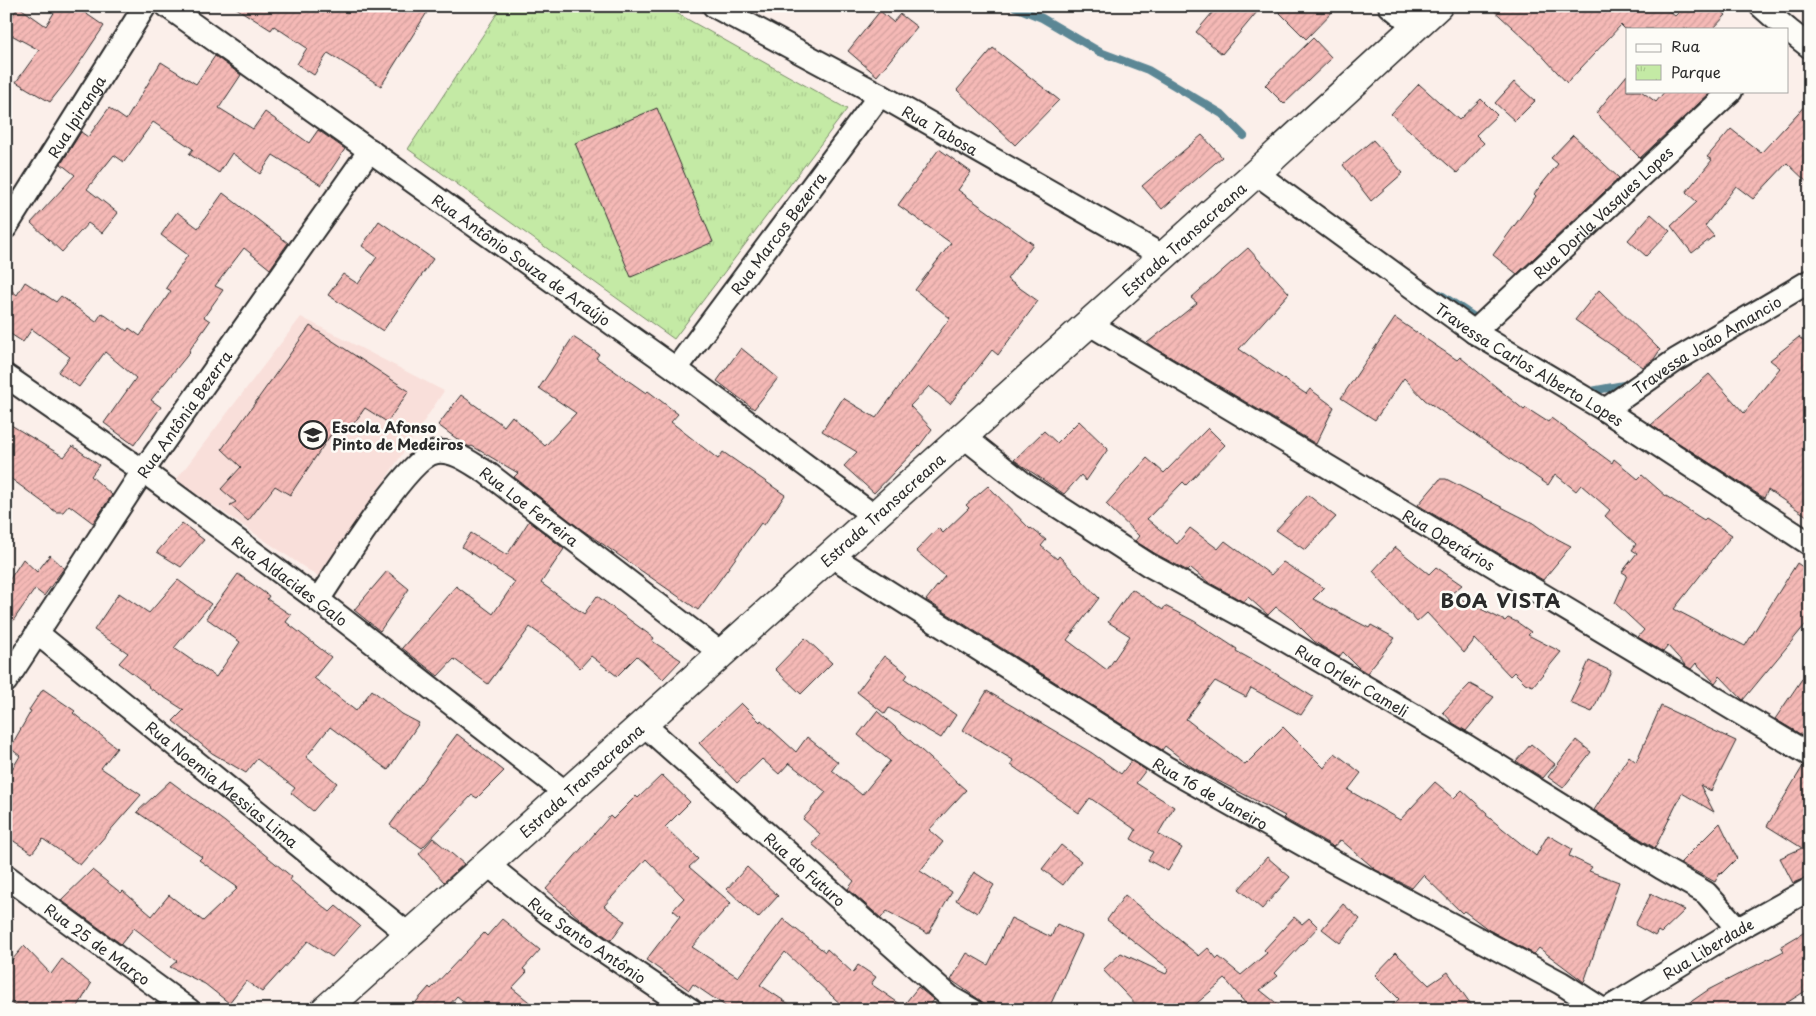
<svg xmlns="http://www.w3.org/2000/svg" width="1816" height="1016" viewBox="0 0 1816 1016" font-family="'Playpen Sans',sans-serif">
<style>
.built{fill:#f9dfda}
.park{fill:url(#park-tufts);stroke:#788a68}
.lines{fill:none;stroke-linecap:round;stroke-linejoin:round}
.stream{stroke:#5b8795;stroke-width:8}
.building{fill:url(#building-hatch);stroke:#2b2b2b}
.street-casing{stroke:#2b2b2b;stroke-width:26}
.secondary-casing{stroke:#2b2b2b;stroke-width:31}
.street{stroke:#fdfcf7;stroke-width:22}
.secondary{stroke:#fdfcf7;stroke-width:28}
.labels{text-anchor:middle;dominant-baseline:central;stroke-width:5;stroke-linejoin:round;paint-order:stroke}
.street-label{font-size:15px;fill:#2b2b2b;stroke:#fdfcf7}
.poi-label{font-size:15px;font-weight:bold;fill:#2b2b2b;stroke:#fdfcf7;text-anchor:start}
.district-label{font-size:20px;font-weight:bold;letter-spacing:1px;fill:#2b2b2b;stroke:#fdfcf7}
</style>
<defs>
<pattern id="park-tufts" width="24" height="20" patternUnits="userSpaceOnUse" patternTransform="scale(1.25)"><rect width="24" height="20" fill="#c4eaa5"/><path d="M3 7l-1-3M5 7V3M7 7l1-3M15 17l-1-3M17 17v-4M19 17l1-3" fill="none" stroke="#a9c98e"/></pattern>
<pattern id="building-hatch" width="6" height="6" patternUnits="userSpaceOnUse" patternTransform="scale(1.25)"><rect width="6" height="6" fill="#f5b9b6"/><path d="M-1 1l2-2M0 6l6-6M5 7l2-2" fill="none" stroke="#d29f9d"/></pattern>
</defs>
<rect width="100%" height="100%" fill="#fbefea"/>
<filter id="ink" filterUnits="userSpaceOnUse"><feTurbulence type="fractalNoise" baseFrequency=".02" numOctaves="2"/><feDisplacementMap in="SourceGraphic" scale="10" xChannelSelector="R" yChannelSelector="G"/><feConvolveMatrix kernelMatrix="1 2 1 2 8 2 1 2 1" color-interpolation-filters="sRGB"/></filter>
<g filter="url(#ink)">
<!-- built -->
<polygon class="built" points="301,317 444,391 320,578 176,480"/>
<!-- park -->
<polygon class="park" points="502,6 664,6 847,109 674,339 408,149"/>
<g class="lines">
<!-- stream -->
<g class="stream">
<polyline points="1013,6 1042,18 1100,52 1148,70 1222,114 1244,136"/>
<polyline points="1440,294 1482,322"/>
<polyline points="1586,392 1629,384"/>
</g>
</g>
<!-- building -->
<g class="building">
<polygon points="58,6 75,6 104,26 72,74 50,102 16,82 39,50 6,32 6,23 19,7 46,26"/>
<polygon points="233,6 431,6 381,86 328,53 314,75 297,64 307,48 274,26 271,30"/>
<polygon points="1218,6 1262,6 1222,54 1196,32"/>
<polygon points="1273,6 1338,6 1306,39"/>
<polygon points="1489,6 1662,6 1675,16 1685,6 1715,6 1726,15 1713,29 1625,29 1621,25 1567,83 1536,49"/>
<polygon points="880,11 893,22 900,14 917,27 877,76 848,51"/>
<polygon points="1313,38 1332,58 1284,104 1265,85"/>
<polygon points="993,48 1059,100 1015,145 957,90"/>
<polygon points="215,56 241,75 219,108 253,129 265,112 309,143 318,130 345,149 321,185 273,155 260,174 232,153 219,173 189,154 193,149 153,122 124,162 114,155 87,189 118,213 102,233 88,223 62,252 31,223 75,175 61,164 81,132 88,137 109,108 126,120 161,62 196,84"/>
<polygon points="1627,75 1627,91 1641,91 1656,102 1665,91 1712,91 1640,158 1596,113"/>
<polygon points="1514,82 1535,101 1515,121 1495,103"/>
<polygon points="1419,84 1459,120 1481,99 1497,115 1476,135 1484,143 1457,173 1391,114"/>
<polygon points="1810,100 1810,185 1787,163 1753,199 1736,186 1705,226 1714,236 1692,253 1671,226 1697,202 1686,192 1712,160 1707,157 1731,129 1761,153"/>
<polygon points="657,108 713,242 631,277 575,143"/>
<polygon points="1202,135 1222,157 1162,209 1142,186"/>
<polygon points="1573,135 1619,178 1517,274 1493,255 1536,196 1534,194 1558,164 1551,158"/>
<polygon points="1373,140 1403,173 1371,201 1343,165"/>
<polygon points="939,149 971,172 958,190 1033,244 1007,279 1038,301 998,355 992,350 950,404 929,386 910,406 932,429 920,445 874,493 844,466 857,452 822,431 843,398 876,418 950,318 915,290 951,243 898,205"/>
<polygon points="223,193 288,243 270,269 244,248 215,286 223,290 204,317 210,321 189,351 190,352 151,400 161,407 134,445 104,423 136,378 105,352 79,387 58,372 70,357 32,329 23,342 6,331 6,286 17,295 25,282 56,302 61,296 96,322 102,313 127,331 129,328 140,336 171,291 166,288 188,255 161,235 177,212 198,228"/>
<polygon points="1651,214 1670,231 1646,256 1628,240"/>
<polygon points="379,221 433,259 383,331 328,295 343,274 358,284 377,257 362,246"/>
<polygon points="1248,248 1289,293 1239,349 1306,394 1310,389 1334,407 1316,444 1147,343 1197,303 1191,298"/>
<polygon points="1599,290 1660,350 1654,359 1643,367 1575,320"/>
<polygon points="1395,318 1457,360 1460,357 1524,410 1526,408 1548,422 1551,418 1612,463 1614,459 1638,479 1642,475 1666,496 1704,520 1706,518 1732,535 1674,609 1745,646 1797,563 1810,572 1810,619 1743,700 1720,676 1715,683 1696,663 1691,669 1686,666 1668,646 1663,652 1638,637 1644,630 1615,603 1627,575 1622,572 1637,553 1632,550 1636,544 1605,516 1610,510 1581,485 1576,491 1555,474 1548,485 1425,400 1404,378 1375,420 1341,398"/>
<polygon points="310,326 409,391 387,422 365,408 349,430 338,424 290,495 275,486 248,521 230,505 236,502 221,489 241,467 222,449"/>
<polygon points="573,337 599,354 596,358 646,393 648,391 678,414 671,422 718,459 723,452 785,495 764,525 761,523 698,610 578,527 514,477 518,473 472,446 470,447 464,444 438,425 461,395 504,426 512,416 545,446 576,413 539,388"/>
<polygon points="1799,337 1810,347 1810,518 1768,490 1764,498 1651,425 1709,374 1744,413 1780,368 1770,360"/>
<polygon points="741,348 778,378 754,409 717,381"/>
<polygon points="1079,421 1108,449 1086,481 1081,475 1064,494 1014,460 1044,431 1057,443"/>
<polygon points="6,422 64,457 73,446 99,465 91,476 112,495 93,523 69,505 63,512 56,512 6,475"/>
<polygon points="1208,428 1225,445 1186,485 1183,482 1147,519 1177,544 1190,528 1218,549 1225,541 1271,575 1283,562 1324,588 1313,599 1369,628 1371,625 1395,638 1367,673 1359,668 1343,652 1339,657 1315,642 1292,619 1276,607 1268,615 1248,597 1244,602 1208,582 1191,568 1188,571 1156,554 1135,541 1139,536 1106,504 1147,458 1164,473"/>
<polygon points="1440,479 1446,479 1533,523 1548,534 1571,546 1543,580 1418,505"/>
<polygon points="988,486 1030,529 1031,528 1046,540 1041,546 1057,559 1059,556 1099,598 1067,640 1107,670 1130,636 1108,622 1132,589 1163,610 1165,606 1194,621 1237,649 1236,651 1265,667 1313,697 1301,715 1251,688 1246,697 1215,681 1186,719 1245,765 1283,727 1324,768 1335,753 1361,773 1348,790 1400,820 1435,782 1454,798 1462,790 1487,813 1486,815 1536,856 1548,835 1572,849 1569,856 1592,867 1589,871 1619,882 1584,982 1539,948 1534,954 1489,930 1464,911 1462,913 1423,875 1412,888 1376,870 1341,840 1333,847 1331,845 1283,818 1285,816 1192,767 1165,746 1162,750 926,600 945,576 916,551 938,528 943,533 969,508 966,505"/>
<polygon points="1308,495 1336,517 1305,550 1276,530"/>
<polygon points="529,521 564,549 541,583 584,614 597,596 654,638 652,641 681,660 663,679 637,656 617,676 591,656 580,668 558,647 530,627 488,684 454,659 438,676 402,648 456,586 493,614 515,582 462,547 471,533 507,555"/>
<polygon points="182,523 204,540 181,567 157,552"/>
<polygon points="1395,547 1429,574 1436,567 1462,585 1451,594 1505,621 1508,618 1517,622 1531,632 1528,635 1561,652 1533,686 1525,683 1514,672 1510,676 1475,639 1464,653 1427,613 1417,622 1373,571"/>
<polygon points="50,555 64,568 44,596 35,589 6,631 6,585 23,559 37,572"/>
<polygon points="387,571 409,589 380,631 354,610"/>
<polygon points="238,574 269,596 267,599 291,615 286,622 331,657 314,678 356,711 372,690 402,714 419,723 388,770 330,727 306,757 337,783 313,811 291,793 295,788 257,759 246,773 212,753 173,721 184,710 148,687 149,686 119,663 128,653 94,630 119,593 149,613 178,580 211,604 174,648 216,677 240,642 206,618"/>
<polygon points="805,638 832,663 801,694 775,669"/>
<polygon points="884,656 908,674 905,679 956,715 941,738 889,708 885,714 857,692"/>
<polygon points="1589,661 1611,671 1592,712 1570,703"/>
<polygon points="1810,667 1810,740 1775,719"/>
<polygon points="1470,684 1494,697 1466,731 1453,723 1443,712"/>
<polygon points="43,689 75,711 73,713 117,748 101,768 141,795 80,865 43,839 32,853 6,836 6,779 20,756 10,748 31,711 29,710"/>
<polygon points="987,691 1092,753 1121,774 1131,761 1146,770 1136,783 1174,807 1158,834 1182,848 1168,871 1148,860 1153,852 1131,839 1136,830 1090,798 1079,813 1011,765 1013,760 963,730"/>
<polygon points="741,703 760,722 761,720 796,752 807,737 838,762 832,770 862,795 890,761 858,735 877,711 966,790 929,830 943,842 920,871 952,892 928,934 887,911 881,918 848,889 854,881 812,844 820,834 803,819 826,792 789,763 779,774 762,759 737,783 699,743"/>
<polygon points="1661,706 1736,741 1711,791 1700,785 1714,812 1682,793 1655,848 1594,810 1629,756 1636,762"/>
<polygon points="457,734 504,771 477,798 472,795 422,848 390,825"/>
<polygon points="1576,740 1591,752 1563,788 1548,777"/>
<polygon points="1531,744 1555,764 1543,778 1516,761"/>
<polygon points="1803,766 1810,768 1810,876 1793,883 1780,858 1802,848 1767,826"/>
<polygon points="662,775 690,802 665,827 698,859 689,867 731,903 692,947 738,977 783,919 825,952 827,949 853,973 858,965 876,977 871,984 903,1006 918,987 934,1000 926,1010 847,1010 785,952 760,985 798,1010 731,1010 693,984 689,990 646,960 680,916 673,910 684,898 646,859 604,906 625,921 611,940 580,919 546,889 610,816 613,819 636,796 638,798"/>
<polygon points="170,781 225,822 292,877 290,880 330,912 336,906 360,926 332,957 308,941 262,992 246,981 229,1003 205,984 170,967 177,961 134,928 121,944 61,900 92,870 121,893 123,891 152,916 169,895 203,921 237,889 235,888 237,887 199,860 202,857 137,812"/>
<polygon points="1720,823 1737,858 1721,874 1720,872 1715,882 1680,863"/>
<polygon points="433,838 464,864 444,882 419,854"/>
<polygon points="1061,845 1081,861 1063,885 1042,869"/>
<polygon points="1267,857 1290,877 1262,909 1239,889"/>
<polygon points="747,867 778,896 758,918 727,889"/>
<polygon points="974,872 994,885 977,913 956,900"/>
<polygon points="1651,894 1685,910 1661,933 1658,931 1655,936 1635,925"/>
<polygon points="1125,895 1199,956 1208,948 1217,959 1219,957 1241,975 1267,953 1264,950 1294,917 1302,924 1309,918 1318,927 1275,973 1278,976 1260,990 1285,1010 1251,1010 1225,979 1189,1010 1141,1010 1103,970 1121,953 1166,974 1169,969 1107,920"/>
<polygon points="1343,904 1360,919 1340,943 1322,929"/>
<polygon points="1011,918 1051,937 1057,924 1082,936 1048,1010 994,1010 951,980 967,953 988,965"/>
<polygon points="502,919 540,950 523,969 527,972 512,988 539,1010 474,1010 457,996 449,1005 455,1010 409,1010 429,987 431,989 484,933 487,936"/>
<polygon points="1810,929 1810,988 1785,1004 1774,1010 1679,1010 1708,990 1784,951 1781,946"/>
<polygon points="24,946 51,974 62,959 91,984 76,1010 37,1010 26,1003 22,1009 6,1000 6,967"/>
<polygon points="1396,953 1429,985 1448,972 1475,1010 1387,1010 1399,999 1375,975"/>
</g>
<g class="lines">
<defs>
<g id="street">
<path id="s1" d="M167 6 676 369 874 516"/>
<path id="s2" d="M714 6 880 95 1163 256"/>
<polyline points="1390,6 1415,26"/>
<polyline points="1761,6 1787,29"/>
<polyline points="1787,29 1810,47"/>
<path id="s3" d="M1256 173 1474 332 1605 410 1810 544"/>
<path id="s4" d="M6 227 145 6"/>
<path id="s5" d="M1088 323 1810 755"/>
<path id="s6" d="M1474 332 1731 91"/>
<path id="s7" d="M676 369 880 95"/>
<path id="s8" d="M6 376 143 471 318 600 566 793"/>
<path id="s9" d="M1605 410 1676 360 1810 281"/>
<path id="s10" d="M963 436 1025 485 1149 565 1252 621 1468 747 1662 868 1706 893 1738 929"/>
<path id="s11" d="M830 555 1165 767 1325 857 1561 983 1603 1010"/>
<path id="s12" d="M318 600C337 572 409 455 437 452 455 450 472 464 486 472L721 653"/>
<path id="s13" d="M37 633 408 934"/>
<path id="s14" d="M6 681 143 471 370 150"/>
<path id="s15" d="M642 723 951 998 972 1010"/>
<path id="s16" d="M487 864 549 914 691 1010"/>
<path id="s17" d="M6 876 189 1010"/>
<path id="s18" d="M1606 1010 1738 929 1810 889"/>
</g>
<g id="secondary">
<path id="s19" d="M325 1010 1256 173 1438 6"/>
</g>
</defs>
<!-- street casing -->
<use href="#street" class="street-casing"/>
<!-- secondary casing -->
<use href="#secondary" class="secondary-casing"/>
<!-- street -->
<use href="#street" class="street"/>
<!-- secondary -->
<use href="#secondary" class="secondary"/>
</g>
</g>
<!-- icons -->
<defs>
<symbol id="school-ring" viewBox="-11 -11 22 22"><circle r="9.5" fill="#fdfcf7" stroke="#2b2b2b" stroke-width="1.5"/><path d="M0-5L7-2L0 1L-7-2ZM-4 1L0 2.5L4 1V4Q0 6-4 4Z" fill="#2b2b2b"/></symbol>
</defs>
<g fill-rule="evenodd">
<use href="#school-ring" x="297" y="419" width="32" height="32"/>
</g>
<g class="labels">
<!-- street labels -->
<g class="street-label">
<text stroke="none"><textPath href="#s4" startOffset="131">Rua Ipiranga</textPath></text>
<text stroke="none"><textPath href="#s2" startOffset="258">Rua Tabosa</textPath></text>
<text stroke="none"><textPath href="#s6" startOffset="176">Rua Dorila Vasques Lopes</textPath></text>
<text stroke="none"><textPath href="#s7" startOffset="170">Rua Marcos Bezerra</textPath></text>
<text stroke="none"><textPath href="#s19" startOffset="1154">Estrada Transacreana</textPath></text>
<text stroke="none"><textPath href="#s1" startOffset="436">Rua Antônio Souza de Araújo</textPath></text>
<text stroke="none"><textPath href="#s9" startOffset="121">Travessa João Amancio</textPath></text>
<text stroke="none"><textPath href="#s3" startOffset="334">Travessa Carlos Alberto Lopes</textPath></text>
<text stroke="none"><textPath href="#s14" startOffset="321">Rua Antônia Bezerra</textPath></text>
<text stroke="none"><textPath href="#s12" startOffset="301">Rua Loe Ferreira</textPath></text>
<text stroke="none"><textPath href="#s19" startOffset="749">Estrada Transacreana</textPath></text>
<text stroke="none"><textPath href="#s5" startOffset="421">Rua Operários</textPath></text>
<text stroke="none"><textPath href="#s8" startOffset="350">Rua Aldacides Galo</textPath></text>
<text stroke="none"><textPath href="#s10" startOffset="460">Rua Orleir Cameli</textPath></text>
<text stroke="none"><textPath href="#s19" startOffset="344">Estrada Transacreana</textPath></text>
<text stroke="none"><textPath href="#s13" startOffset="239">Rua Noemia Messias Lima</textPath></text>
<text stroke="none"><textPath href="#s11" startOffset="449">Rua 16 de Janeiro</textPath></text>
<text stroke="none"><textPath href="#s15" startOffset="219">Rua do Futuro</textPath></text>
<text stroke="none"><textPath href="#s16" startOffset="126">Rua Santo Antônio</textPath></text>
<text stroke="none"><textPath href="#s17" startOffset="114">Rua 25 de Março</textPath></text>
<text stroke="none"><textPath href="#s18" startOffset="119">Rua Liberdade</textPath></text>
</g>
<!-- poi labels -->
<g class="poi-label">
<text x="332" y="426">Escola Afonso<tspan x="332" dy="17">Pinto de Medeiros</tspan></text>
</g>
<!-- district labels -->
<g class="district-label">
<text x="1501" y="600">BOA VISTA</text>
</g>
</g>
<!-- margin -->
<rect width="1816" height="1016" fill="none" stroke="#fdfcf7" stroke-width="25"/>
<rect x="12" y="12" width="1791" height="991" fill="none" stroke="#2b2b2b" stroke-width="2" filter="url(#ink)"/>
<!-- legend -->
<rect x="1626" y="28" width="162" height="65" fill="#fdfcf7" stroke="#a9a8a5"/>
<rect x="1636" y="44" width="25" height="8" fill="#fdfcf7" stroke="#a9a8a5"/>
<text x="1671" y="52" font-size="15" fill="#2b2b2b">Rua</text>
<rect x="1636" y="65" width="25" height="15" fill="url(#park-tufts)" stroke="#a9a8a5"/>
<text x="1671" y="78" font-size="15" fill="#2b2b2b">Parque</text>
</svg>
